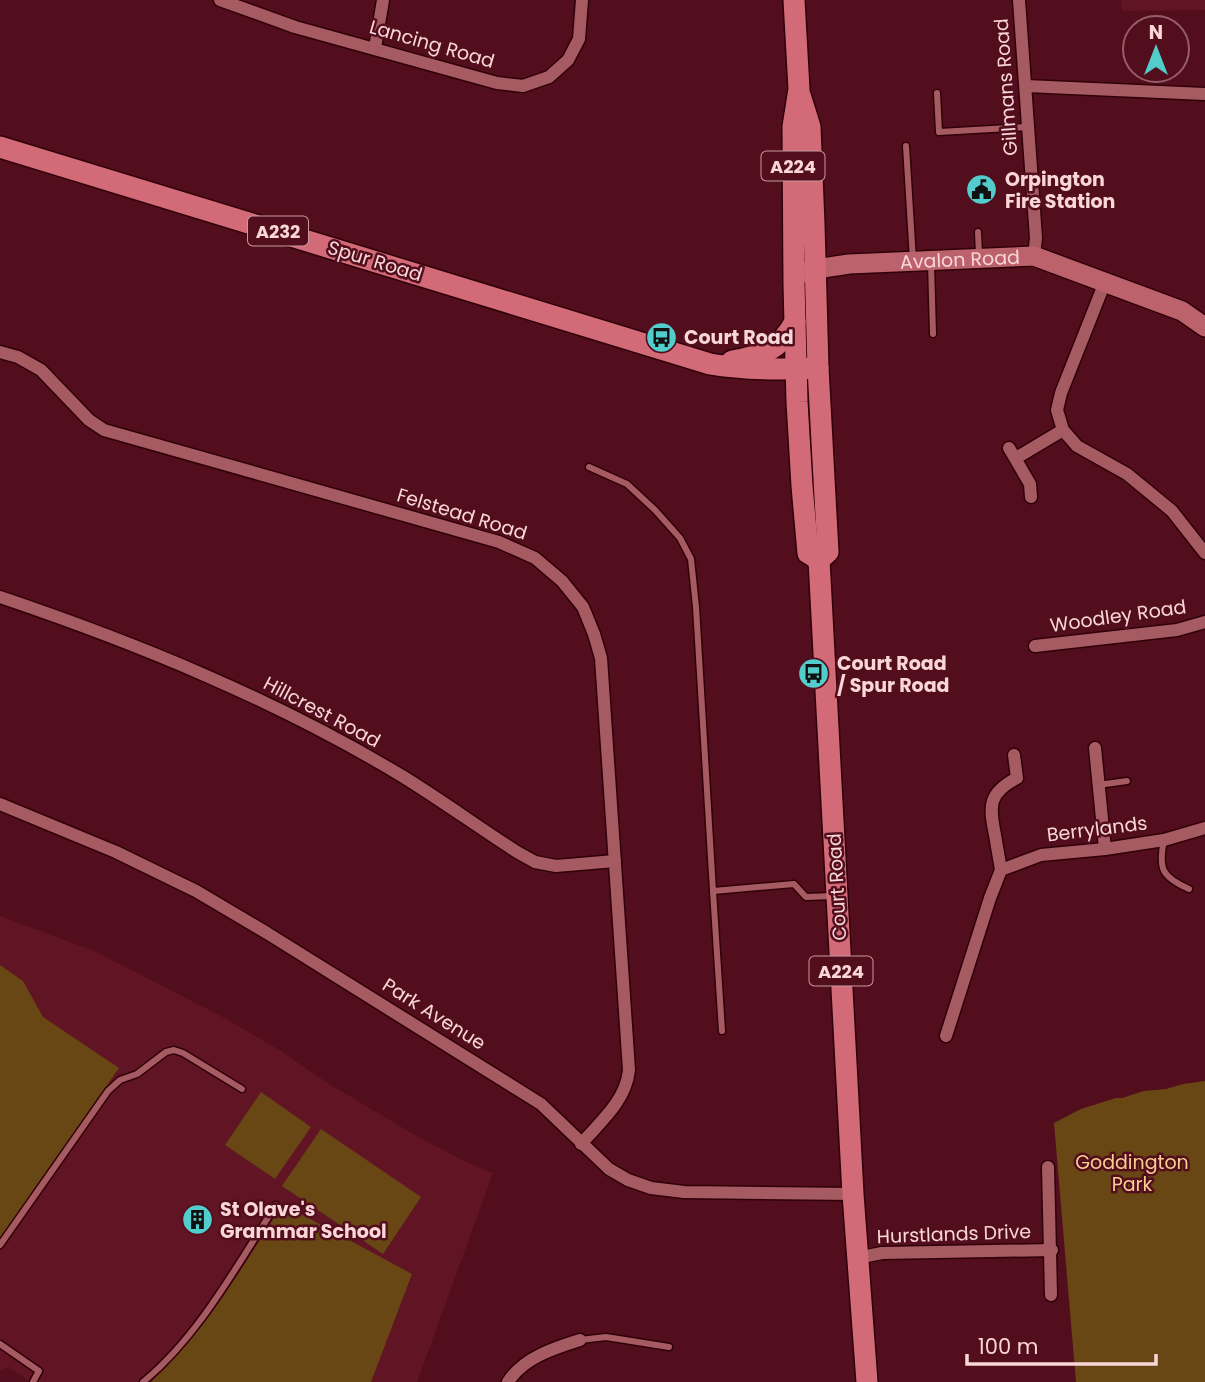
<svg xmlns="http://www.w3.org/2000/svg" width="1205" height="1382" viewBox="0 0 1205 1382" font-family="Poppins,sans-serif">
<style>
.built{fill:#611424}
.green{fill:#684715}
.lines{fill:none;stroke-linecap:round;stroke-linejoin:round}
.lane-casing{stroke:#300009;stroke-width:9}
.street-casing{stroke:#300009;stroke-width:15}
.secondary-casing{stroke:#300009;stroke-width:22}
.primary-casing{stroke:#300009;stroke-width:24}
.lane{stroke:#a65a62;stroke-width:6}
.street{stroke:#a65a62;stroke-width:12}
.secondary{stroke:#bc626c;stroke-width:19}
.primary{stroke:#d26a77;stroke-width:21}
.labels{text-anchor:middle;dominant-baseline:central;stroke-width:5;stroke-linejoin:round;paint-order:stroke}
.shield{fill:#530e1d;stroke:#c79aa0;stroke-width:2}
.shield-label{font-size:18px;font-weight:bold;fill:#f9d6d8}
.street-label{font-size:19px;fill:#f9d6d8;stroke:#530e1d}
.poi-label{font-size:19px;font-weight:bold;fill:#f9d6d8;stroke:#530e1d;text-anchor:start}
.park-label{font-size:19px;fill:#facd91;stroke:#530e1d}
</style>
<rect width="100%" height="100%" fill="#530e1d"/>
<!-- built -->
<g class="built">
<polygon points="1121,0 1205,0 1205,10 1122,11"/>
<polygon points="0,916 94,951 221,1016 281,1051 326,1082 418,1137 466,1162 493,1173 417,1382 30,1382 9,1367 0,1371"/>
</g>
<!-- green -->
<g class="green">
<polygon points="0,965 23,981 43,1017 119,1068 0,1239"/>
<polygon points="1205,1081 1205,1382 1076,1382 1054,1123 1081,1109 1116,1098 1122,1098 1144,1091 1166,1089 1183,1084"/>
<polygon points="261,1092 311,1127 275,1179 225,1145"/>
<polygon points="321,1129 421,1197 383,1254 282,1186"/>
<path d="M276 1215H303L412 1274 371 1382H151C204 1333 237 1275 276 1215Z"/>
</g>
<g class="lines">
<defs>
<g id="lane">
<polyline points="937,93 939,132 1027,127"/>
<polyline points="906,146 913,260"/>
<polyline points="978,232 979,255"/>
<polyline points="931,263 933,334"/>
<polyline points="589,467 627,484 655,510 680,538 691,559 696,607 713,891 794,884 806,897 833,896"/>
<polyline points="1098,785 1127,781"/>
<path d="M1164 840C1158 869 1162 877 1189 889"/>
<polyline points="713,891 722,1031"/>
<polyline points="0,1245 108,1091 120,1080 137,1074 166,1052 174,1050 183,1053 242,1089"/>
<polyline points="580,1340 606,1337 669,1347"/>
<polyline points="0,1344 39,1371 33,1382"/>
<path d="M143 1382C199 1336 237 1265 276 1205"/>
</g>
<g id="street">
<polyline points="220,0 295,27 497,83 523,86 549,77 568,60 579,39 582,0"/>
<polyline points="1019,0 1036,238 1034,256"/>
<polyline points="375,48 383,0"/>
<polyline points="1026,86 1205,94"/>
<polyline points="1105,282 1061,393 1057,410 1063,430 1077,446 1127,474 1172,511 1205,553"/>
<path d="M0 352 18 357 41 370 89 420 104 430 499 542 535 558 562 581 583 607 594 634 601 658 629 1070C626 1101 600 1122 581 1144"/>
<polyline points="1009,448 1030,484 1031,497"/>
<polyline points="1016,458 1063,430"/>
<path d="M0 597C139 644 276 700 402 776 441 800 478 827 517 852L535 862 556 866 615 861"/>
<polyline points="1035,646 1177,630 1205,622"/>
<polyline points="1095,748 1105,849"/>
<polyline points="0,804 116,852 196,891 267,933 541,1104 609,1169 628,1180 651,1188 684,1192 853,1194"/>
<path d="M1001 870C999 858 997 847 995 835 989 806 988 793 1017 778L1014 755"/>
<polyline points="946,1036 990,898 1001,870 1041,855 1105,849 1164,840 1205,828"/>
<polyline points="1048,1167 1051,1295"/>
<polyline points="857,1258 882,1253 1052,1250"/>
<path d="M508 1382C523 1358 554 1348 580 1340"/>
</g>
<g id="secondary">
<path id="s1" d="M802 273 816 269 849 264 1034 256 1182 311 1205 327"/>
</g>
<g id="primary">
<polyline points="794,0 799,89 793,127 794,284 797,402 802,486 808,553 819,560"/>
<polyline points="800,95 810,127 814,224 818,368 828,552 819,560"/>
<path d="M0 147 710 364C746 370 781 370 818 368"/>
<path d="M732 361C763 356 779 350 795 322"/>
<polyline points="819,560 853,1194 867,1382"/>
</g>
</defs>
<!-- lane casing -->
<use href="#lane" class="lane-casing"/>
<!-- street casing -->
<use href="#street" class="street-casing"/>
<!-- secondary casing -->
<use href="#secondary" class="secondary-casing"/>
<!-- primary casing -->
<use href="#primary" class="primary-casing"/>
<!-- lane -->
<use href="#lane" class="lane"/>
<!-- street -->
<use href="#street" class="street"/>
<!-- secondary -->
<use href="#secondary" class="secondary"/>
<!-- primary -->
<use href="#primary" class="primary"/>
</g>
<!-- icons -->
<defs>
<symbol id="civic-disc" viewBox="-11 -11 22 22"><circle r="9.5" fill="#53cdcb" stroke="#530e1d"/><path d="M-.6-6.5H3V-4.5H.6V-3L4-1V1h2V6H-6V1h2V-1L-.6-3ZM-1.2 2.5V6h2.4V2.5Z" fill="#111"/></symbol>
<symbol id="bus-disc" viewBox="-11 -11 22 22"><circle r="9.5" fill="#53cdcb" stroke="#530e1d"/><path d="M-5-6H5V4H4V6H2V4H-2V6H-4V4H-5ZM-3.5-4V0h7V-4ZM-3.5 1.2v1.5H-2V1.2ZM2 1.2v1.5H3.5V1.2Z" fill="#111"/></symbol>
<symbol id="building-disc" viewBox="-11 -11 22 22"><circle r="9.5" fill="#53cdcb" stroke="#530e1d"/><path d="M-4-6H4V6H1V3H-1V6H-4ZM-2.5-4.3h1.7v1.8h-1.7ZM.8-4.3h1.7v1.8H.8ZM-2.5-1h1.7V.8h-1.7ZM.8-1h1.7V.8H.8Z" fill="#111"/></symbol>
</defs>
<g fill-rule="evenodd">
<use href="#civic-disc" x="964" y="172" width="35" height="35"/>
<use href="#bus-disc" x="644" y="320" width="35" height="35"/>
<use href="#bus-disc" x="796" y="656" width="35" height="35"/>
<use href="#building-disc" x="180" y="1202" width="35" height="35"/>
</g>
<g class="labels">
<!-- shield labels -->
<g class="shield">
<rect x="761.5" y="151.5" width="63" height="29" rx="5"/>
<rect x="248" y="216.5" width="60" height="29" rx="5"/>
<rect x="809.5" y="956.5" width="63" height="29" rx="5"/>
</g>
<g class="shield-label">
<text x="793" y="166">A224</text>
<text x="278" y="231">A232</text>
<text x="841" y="971">A224</text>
</g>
<!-- street labels -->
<g class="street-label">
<text transform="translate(432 44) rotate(16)">Lancing Road</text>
<text transform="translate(1006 87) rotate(-94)">Gillmans Road</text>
<text stroke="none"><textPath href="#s1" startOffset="159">Avalon Road</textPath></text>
<text transform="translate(375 261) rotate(17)">Spur Road</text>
<text transform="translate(462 514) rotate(17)">Felstead Road</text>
<text transform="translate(1118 616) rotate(-8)">Woodley Road</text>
<text transform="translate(322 712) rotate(28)">Hillcrest Road</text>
<text transform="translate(1097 829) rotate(-7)">Berrylands</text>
<text transform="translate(837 887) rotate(-93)">Court Road</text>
<text transform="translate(434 1014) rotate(32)">Park Avenue</text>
<text transform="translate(954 1234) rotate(-2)">Hurstlands Drive</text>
</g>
<!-- poi labels -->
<g class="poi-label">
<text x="1005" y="179">Orpington<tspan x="1005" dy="22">Fire Station</tspan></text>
<text x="684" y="337">Court Road</text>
<text x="837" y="663">Court Road<tspan x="837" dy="22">/ Spur Road</tspan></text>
<text x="220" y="1209">St Olave's<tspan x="220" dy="22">Grammar School</tspan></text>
</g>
<!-- park labels -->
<g class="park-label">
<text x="1132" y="1162">Goddington<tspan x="1132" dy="22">Park</tspan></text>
</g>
</g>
<!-- north arrow -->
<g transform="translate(1156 49)"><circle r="33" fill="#530e1d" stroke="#955e68" stroke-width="2"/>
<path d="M0-5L12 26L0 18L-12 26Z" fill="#53cdcb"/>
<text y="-10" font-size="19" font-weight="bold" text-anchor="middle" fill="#f9d6d8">N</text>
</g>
<!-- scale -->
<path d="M967 1354v10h189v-10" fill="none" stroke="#f9d6d8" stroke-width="3.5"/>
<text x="978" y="1354" font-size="21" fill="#f9d6d8" stroke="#530e1d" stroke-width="5" paint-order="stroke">100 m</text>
</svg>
